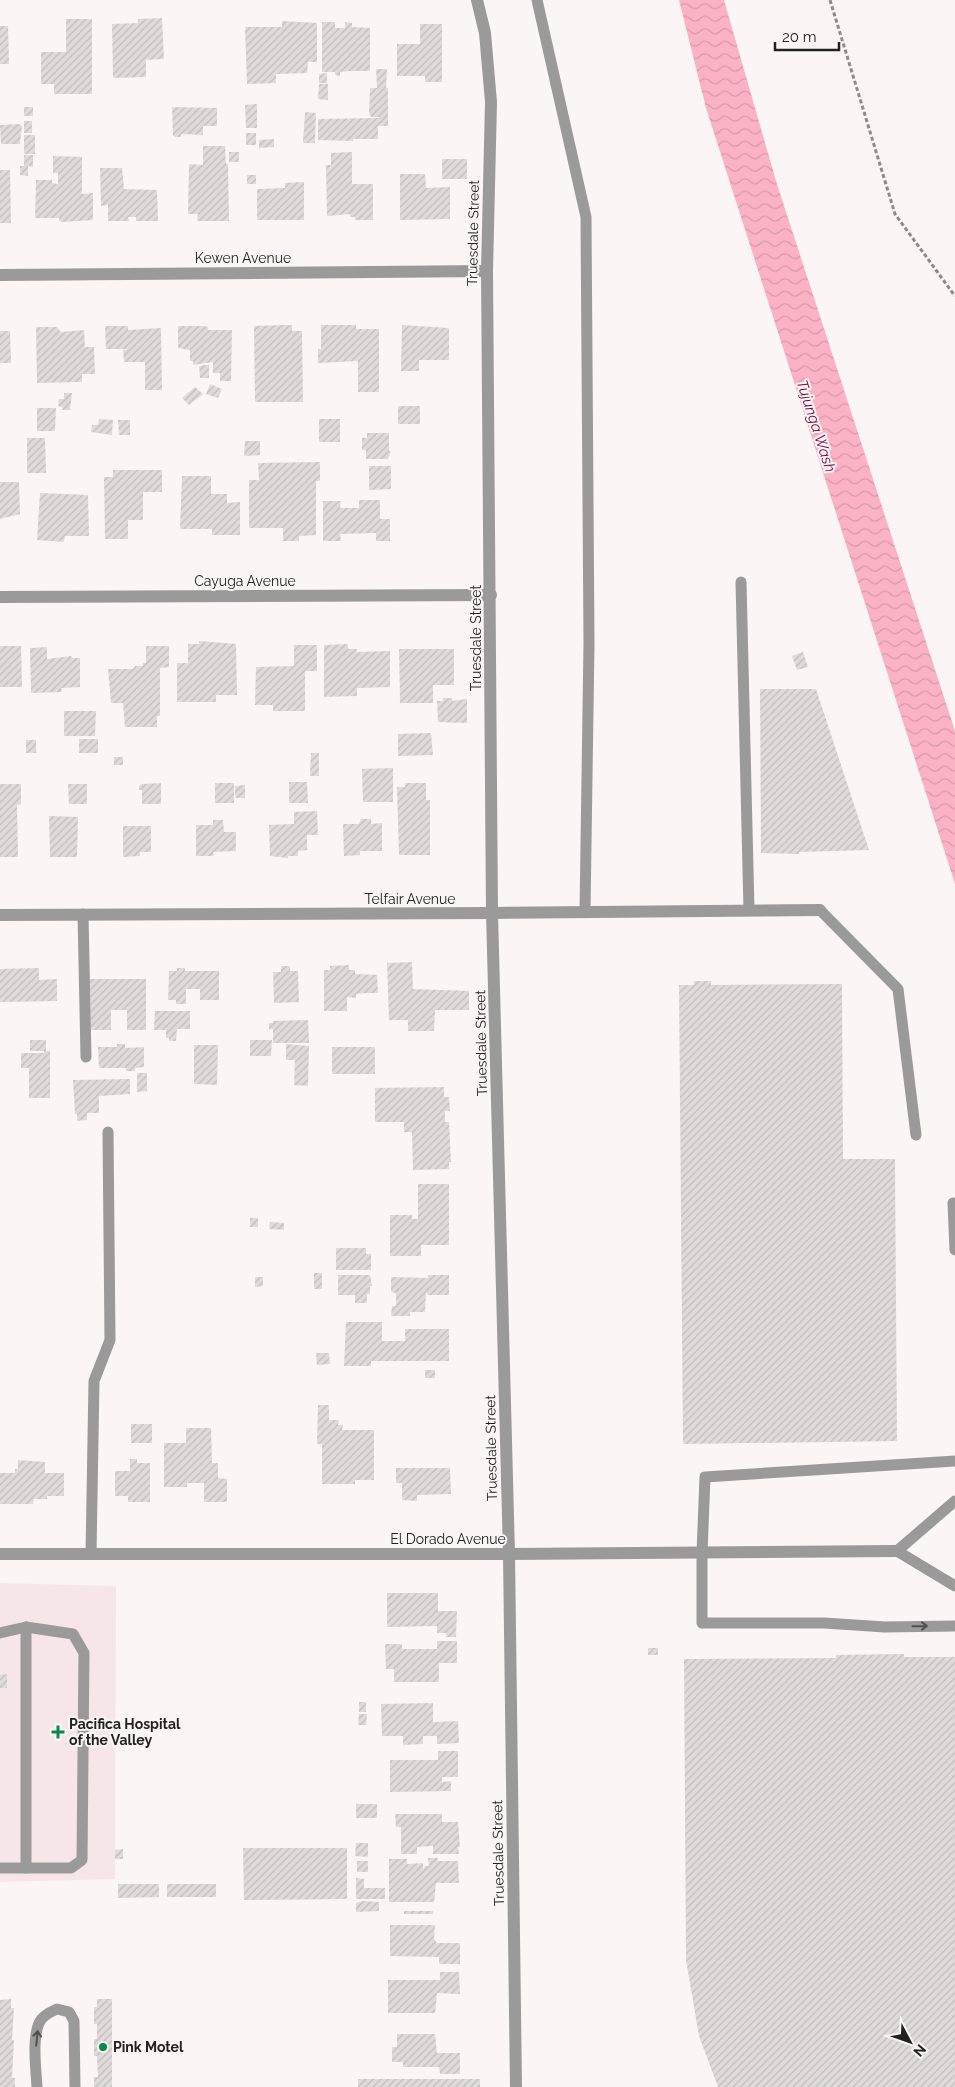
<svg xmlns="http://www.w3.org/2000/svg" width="955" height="2087" viewBox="0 0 955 2087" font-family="Raleway,sans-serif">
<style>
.built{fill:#f6e6ea}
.water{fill:url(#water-waves)}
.building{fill:url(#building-hatch)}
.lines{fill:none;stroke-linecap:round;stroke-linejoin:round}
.path{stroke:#8e8a8b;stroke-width:3;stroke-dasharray:4 2.5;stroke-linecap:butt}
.service{stroke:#9c999a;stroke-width:11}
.minor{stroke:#9c999a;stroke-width:12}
.oneway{stroke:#535051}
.poi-dot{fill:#078a46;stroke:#fbf5f6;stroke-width:2}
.labels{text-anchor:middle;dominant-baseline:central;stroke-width:4;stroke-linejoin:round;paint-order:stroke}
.street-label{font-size:14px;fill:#222021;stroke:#fbf5f6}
.poi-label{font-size:14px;font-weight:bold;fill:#222021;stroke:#fbf5f6;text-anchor:start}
.water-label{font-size:15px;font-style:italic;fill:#720437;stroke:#fbf5f6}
</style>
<defs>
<pattern id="water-waves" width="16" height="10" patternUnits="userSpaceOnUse" patternTransform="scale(1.25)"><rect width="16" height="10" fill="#fbb2c5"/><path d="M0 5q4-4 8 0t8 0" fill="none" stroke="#d799a9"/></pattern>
<pattern id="building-hatch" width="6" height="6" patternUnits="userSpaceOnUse" patternTransform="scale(1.25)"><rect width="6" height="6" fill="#e0dadb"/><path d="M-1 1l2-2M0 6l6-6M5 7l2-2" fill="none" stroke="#c0bbbc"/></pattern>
</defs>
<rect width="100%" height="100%" fill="#fbf5f6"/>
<!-- built -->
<polygon class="built" points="0,1583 116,1586 115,1879 0,1882"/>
<!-- water -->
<polygon class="water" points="679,0 724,0 776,181 955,731 955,884 706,108"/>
<!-- building -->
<g class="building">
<polygon points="162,18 164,59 146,60 146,77 113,78 112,24 138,23 138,19"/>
<polygon points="66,19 92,19 92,94 54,94 54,84 41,84 41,52 66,52"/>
<polygon points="282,21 317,23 317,62 308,62 307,73 276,74 276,83 247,84 245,27 282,27"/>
<polygon points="322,22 335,22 335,28 345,28 345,22 352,23 352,27 370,28 370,71 348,71 340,72 340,76 335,75 335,72 322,72"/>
<polygon points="420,24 442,24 442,82 425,82 425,76 397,76 397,44 420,44"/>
<polygon points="0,26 8,26 9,64 0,64"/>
<polygon points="376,69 387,69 386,88 388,88 388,126 378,126 378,139 353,139 353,141 318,140 318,119 379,118 379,117 371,117 369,113 370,88 377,88"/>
<polygon points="327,73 327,83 319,83 319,74"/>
<polygon points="319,84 328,84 328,100 318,99"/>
<polygon points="257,104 257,128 246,128 245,105"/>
<rect x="24" y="107" width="9" height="9"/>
<polygon points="172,107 217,108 217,126 203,126 203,135 181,134 181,137 175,137 173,135"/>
<polygon points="305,112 316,113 315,143 303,143"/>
<rect x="24" y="121" width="8" height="12"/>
<polygon points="20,124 22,126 20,144 1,144 0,125"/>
<rect x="246" y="133" width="10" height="12"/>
<rect x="24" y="135" width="11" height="19"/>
<polygon points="274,139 274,147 259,148 259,140"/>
<polygon points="203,146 225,146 226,164 228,164 229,221 197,221 198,214 188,214 189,164 203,165"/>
<rect x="229" y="152" width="10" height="10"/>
<polygon points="352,152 352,184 373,184 373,220 355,220 355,217 350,217 350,214 327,216 326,165 331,165 331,153"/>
<polygon points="24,155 33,155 33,167 28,166 28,176 20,175 20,166 24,166"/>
<polygon points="53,156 82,157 82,194 93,193 93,220 62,222 59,221 59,218 35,218 36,180 52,180 52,183 58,184 58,173 53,173"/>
<rect x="442" y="159" width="25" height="20"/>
<polygon points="100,168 122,168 124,189 157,190 158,221 136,221 136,217 128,217 129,221 108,221 108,205 101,206"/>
<polygon points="0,170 10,170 11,223 0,223"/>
<polygon points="400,174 425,174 426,188 450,187 450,219 400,220"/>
<rect x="247" y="175" width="9" height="9"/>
<polygon points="304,182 304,220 257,220 257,189 285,188 285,183"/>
<polygon points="284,325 292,325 292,331 302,331 303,402 255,402 254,326"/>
<polygon points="321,325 356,325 356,329 379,329 379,392 358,392 358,361 318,363 318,349 321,349"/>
<polygon points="402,325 449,328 449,360 419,360 419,371 401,371"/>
<polygon points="105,326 128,326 128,330 161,328 162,390 145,390 145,362 124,362 123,350 129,349 106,349"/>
<polygon points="178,326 204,326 208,327 208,330 232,330 231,381 220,381 220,373 213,373 213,362 193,365 193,361 190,361 190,350 178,348"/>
<polygon points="36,327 57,327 61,332 84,330 85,347 94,347 95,374 82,374 82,382 37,383"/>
<polygon points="0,331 10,331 11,363 0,363"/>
<polygon points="205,365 209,365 209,378 200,378 199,366"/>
<polygon points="210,384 222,389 218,398 206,394"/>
<polygon points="195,387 203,394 189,405 182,398"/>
<polygon points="64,393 72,393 70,410 62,410 63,407 58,406 59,399 64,399"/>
<rect x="398" y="406" width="22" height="18"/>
<polygon points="37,408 56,408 55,431 37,431"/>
<polygon points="99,419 113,420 112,435 91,432 92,425 98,425"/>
<rect x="319" y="419" width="21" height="23"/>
<polygon points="118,420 130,420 130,435 119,435"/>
<polygon points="367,433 389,433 389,451 391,451 388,459 366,459 366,450 362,450 362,438 367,438"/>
<polygon points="27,438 45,438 46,473 27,473"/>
<polygon points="245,441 260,441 260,455 244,456"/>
<polygon points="320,462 320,481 316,481 316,535 299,536 299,541 283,541 283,528 249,528 249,480 259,480 258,463"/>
<polygon points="369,466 391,466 391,489 369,490"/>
<polygon points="113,470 162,470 162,492 143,492 143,520 128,520 128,539 105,539 104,477 113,477"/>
<polygon points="182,476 211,476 211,494 227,494 227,503 240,502 240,535 212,535 212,529 180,529"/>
<polygon points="0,482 19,482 20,514 0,519"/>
<polygon points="40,493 88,495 89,536 65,536 64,542 37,540"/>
<polygon points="359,500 380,500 380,519 390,519 390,541 376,541 376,533 340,534 341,541 323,541 323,501 341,501 340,508 359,508"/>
<polygon points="199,641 236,644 237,695 216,695 216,702 177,702 177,663 188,663 188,644 199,644"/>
<polygon points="348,644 348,649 357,649 357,652 390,651 390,687 357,688 357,696 324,697 324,645"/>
<polygon points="294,645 317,645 317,671 305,671 305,711 273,711 273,705 255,705 256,667 294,666"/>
<polygon points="0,646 21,646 22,687 0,687"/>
<polygon points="146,646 169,646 169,667 160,668 160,716 157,716 157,727 125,727 123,703 111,703 108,669 133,669 135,666 143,666 143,663 146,663"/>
<polygon points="47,647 47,659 71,656 72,658 80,658 80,687 61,688 62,692 31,693 30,648"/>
<polygon points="399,649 454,649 454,685 433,685 433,703 400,703"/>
<polygon points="803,652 808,667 797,670 792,656"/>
<polygon points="760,689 816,689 869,850 799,852 799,854 761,853"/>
<polygon points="443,698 452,698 452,701 467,699 467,723 438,722 437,701 443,701"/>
<polygon points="64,711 96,711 95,736 64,736"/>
<polygon points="431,733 433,755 398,756 398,734"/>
<rect x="79" y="739" width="19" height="14"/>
<rect x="26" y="740" width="10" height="13"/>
<polygon points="311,753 319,753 319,776 310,776"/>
<rect x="114" y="757" width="9" height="8"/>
<polygon points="393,768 393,802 363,802 362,769"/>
<polygon points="289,782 307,782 308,803 289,803"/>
<polygon points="161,783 161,804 142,804 142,790 139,790 139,786 142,784"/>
<rect x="215" y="783" width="19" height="20"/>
<polygon points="405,783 426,783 426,800 430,800 430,855 399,855 397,787 405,787"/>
<polygon points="0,784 21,784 21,804 17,805 18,857 0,857"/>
<polygon points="68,784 87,784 87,804 69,804"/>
<polygon points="245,785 245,798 235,798 235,786"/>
<polygon points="317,811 318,835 307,835 307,850 298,851 298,856 288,856 288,858 270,856 269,825 294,824 294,812"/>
<polygon points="49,816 78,817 77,857 50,857"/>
<polygon points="361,819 371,819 371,824 382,823 382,851 360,851 360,855 344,856 343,824 359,824"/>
<polygon points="213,820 223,820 224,832 236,832 236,851 213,852 214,856 196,856 196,825 213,825"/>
<polygon points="123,826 151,826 151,852 140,852 140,856 123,857"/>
<polygon points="412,962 413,989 469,991 469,1010 435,1010 434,1031 408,1031 408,1020 389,1020 387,963"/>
<polygon points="349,965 349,970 355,970 355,974 377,975 378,993 365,993 356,994 356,998 347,997 347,1011 324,1011 324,970 330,970 330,966"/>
<polygon points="281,966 290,966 290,971 298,971 299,1002 274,1003 273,972 281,972"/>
<polygon points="39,968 39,980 57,979 57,1001 0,1002 0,969"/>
<polygon points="177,968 185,968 185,971 219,971 219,1000 200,1000 200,989 186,989 186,1004 176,1004 176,1000 168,1000 169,971 177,971"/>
<polygon points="90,979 146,979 146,1030 127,1030 127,1010 111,1010 111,1030 91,1030"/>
<polygon points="694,981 711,981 711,985 842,984 843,1159 895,1159 897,1441 683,1444 679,985 694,985"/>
<polygon points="155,1011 190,1011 190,1029 177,1029 176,1041 169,1041 169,1038 166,1038 166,1030 154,1030"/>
<polygon points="308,1020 309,1043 273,1043 273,1029 269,1029 269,1023 273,1023 273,1021"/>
<polygon points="30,1040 46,1040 46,1051 50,1051 50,1098 29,1098 29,1068 21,1068 21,1053 44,1053 44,1051 30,1051"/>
<polygon points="250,1040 272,1040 271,1056 250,1056"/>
<polygon points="117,1044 125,1044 125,1048 144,1047 144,1067 135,1068 135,1071 126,1071 126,1068 99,1068 98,1047 117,1047"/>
<polygon points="286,1044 309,1046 308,1086 294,1085 295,1060 286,1060"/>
<polygon points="194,1045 218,1045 217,1085 194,1084"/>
<rect x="332" y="1047" width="43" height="27"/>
<polygon points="137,1073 147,1073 147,1091 137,1092"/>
<polygon points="130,1079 130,1094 99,1096 99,1113 87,1113 87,1120 77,1121 77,1114 75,1114 73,1080"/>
<polygon points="444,1087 444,1097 449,1097 450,1111 445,1111 445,1122 449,1122 451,1162 449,1162 449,1169 413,1170 412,1132 404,1132 404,1122 375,1122 375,1088"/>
<polygon points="418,1184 449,1184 449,1245 421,1245 421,1256 390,1256 390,1215 412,1215 412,1219 418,1219"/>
<rect x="250" y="1218" width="8" height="9"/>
<polygon points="270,1222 284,1223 284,1230 269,1229"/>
<polygon points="336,1248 366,1248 366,1254 371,1254 371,1270 336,1270"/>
<rect x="314" y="1273" width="8" height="16"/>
<polygon points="338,1275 370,1275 372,1286 370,1286 370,1294 367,1294 367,1303 355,1303 355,1295 338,1295"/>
<polygon points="428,1275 449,1275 449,1295 428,1295 426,1292 425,1312 410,1312 410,1316 391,1316 392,1306 396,1306 396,1293 391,1292 391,1277 428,1278"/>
<polygon points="255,1277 263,1277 263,1286 255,1287"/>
<polygon points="346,1322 382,1322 382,1341 405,1341 405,1329 449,1329 449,1361 371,1361 371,1366 344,1366"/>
<polygon points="316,1353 329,1353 330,1364 317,1365"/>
<rect x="425" y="1370" width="10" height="8"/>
<polygon points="318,1405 329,1405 329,1420 339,1420 338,1425 343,1425 342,1430 374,1430 374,1480 355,1480 355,1484 322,1484 322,1444 317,1444"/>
<rect x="131" y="1424" width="21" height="19"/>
<polygon points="186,1428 211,1428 212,1463 218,1463 218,1478 227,1479 227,1502 204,1502 204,1483 187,1483 187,1487 164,1487 164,1443 186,1443"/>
<polygon points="130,1459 137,1459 137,1463 150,1463 150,1502 128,1502 128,1496 115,1496 115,1471 130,1471"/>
<polygon points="18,1460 45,1462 45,1473 64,1473 64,1496 47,1496 47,1499 34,1499 33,1504 0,1504 0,1473 15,1473 15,1469 18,1469"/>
<polygon points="396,1468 450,1468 451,1494 417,1495 417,1501 402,1500 402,1483 396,1483"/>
<polygon points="387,1593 438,1593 438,1611 457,1611 456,1637 446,1637 446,1633 437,1633 437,1626 387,1627"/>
<polygon points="437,1641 457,1641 457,1663 439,1663 439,1682 394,1682 394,1669 386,1669 385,1644 402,1644 402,1649 437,1649"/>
<rect x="648" y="1648" width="10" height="7"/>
<polygon points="904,1654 904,1657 955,1657 955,2087 718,2087 699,2036 686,1960 684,1659 836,1658 836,1655"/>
<polygon points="7,1674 7,1688 0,1688 0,1675"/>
<rect x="359" y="1702" width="7" height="10"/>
<polygon points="433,1703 433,1722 458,1721 459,1743 437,1744 437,1736 423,1736 423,1744 403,1745 403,1736 382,1736 381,1704"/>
<polygon points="359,1714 367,1714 366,1725 358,1725"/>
<polygon points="438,1751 458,1751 458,1777 442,1777 442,1782 451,1781 451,1791 390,1792 390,1760 438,1760"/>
<rect x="356" y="1804" width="21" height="14"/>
<polygon points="395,1814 442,1814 442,1822 458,1822 460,1847 458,1847 459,1854 433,1854 433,1846 417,1847 417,1854 401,1854 401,1827 396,1827"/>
<polygon points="356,1843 368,1843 368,1857 355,1856"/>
<polygon points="243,1848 347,1848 347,1899 244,1900"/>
<polygon points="123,1849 123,1859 115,1859 115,1850"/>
<polygon points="428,1858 438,1858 438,1861 458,1861 459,1883 436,1883 434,1902 389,1902 389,1859 407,1859 407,1864 423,1863 423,1870 425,1866 429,1866"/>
<rect x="357" y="1861" width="11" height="11"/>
<polygon points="356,1878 364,1879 364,1888 385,1888 385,1899 356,1899"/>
<polygon points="118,1884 159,1884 159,1897 118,1898"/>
<rect x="167" y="1884" width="49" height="13"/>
<polygon points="363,1901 379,1902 379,1911 356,1912 356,1903"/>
<rect x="404" y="1911" width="29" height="3"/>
<polygon points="390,1925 435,1925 434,1939 437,1943 460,1943 460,1964 439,1964 439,1957 390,1956"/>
<polygon points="440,1972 459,1972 460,1994 437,1993 435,2013 388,2013 388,1980 440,1980"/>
<polygon points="11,1999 11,2008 14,2008 12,2040 14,2040 12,2078 15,2078 15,2087 0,2087 0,2000"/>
<polygon points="97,1999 112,1999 112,2087 94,2087 94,2077 98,2077 97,2056 94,2056 94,2039 97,2039 97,2024 94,2024 94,2007 97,2007"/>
<polygon points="397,2034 435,2034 437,2053 460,2053 460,2074 440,2074 439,2067 403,2067 403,2062 392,2062 392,2047 397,2047"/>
<rect x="358" y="2079" width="122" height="8"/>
</g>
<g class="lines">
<!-- path -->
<polyline class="path" points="830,0 895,214 955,296"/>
<!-- service -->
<g class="service">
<polyline points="537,0 586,217 589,643 585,912"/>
<polyline points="741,582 749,910"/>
<polyline points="820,910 898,989 916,1135"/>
<polyline points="83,914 86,1057"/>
<polyline points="953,1203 955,1250"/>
<polyline points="955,1461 705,1477 702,1553 702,1623 824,1623 885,1627 955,1626"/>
<polyline points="955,1501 897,1551 955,1586"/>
<polyline points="91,1554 94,1381 110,1340 108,1132"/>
<polyline points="0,1633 26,1627 73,1634 84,1653 82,1860 71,1868 0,1868"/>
<polyline points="26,1868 26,1627"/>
<path d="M37 2087C36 2070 32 2039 39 2023 42 2016 50 2012 57 2009L69 2012 74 2021 75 2087"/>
</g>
<!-- minor -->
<g class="minor">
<polyline points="477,0 485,33 491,102 487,271 492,913 509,1554 516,2087"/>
<polyline points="0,275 487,271"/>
<polyline points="0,597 491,595"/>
<polyline points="0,915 492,913 820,910"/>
<polyline points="0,1554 509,1554 897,1551"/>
</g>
</g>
<!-- one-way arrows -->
<defs><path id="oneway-shaft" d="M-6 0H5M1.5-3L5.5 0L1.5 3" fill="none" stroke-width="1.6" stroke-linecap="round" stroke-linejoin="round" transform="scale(1.25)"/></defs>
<g class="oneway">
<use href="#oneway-shaft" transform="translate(920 1626) rotate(-1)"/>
<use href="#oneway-shaft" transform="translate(37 2038) rotate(-84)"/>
</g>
<!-- markers -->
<g class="poi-dot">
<path d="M55.5 1724.5h5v5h5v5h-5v5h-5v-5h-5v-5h5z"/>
<circle cx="103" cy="2047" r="5"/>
</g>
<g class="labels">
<!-- street labels -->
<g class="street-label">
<text transform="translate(473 233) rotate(-89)">Truesdale Street</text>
<text x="243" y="258">Kewen Avenue</text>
<text x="245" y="581">Cayuga Avenue</text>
<text transform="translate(476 638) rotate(-90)">Truesdale Street</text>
<text x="410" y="899">Telfair Avenue</text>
<text transform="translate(481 1043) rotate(-91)">Truesdale Street</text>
<text transform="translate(491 1448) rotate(-91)">Truesdale Street</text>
<text x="448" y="1539">El Dorado Avenue</text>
<text transform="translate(498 1853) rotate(-91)">Truesdale Street</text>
</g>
<!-- poi labels -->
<g class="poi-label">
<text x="69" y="1724">Pacifica Hospital<tspan x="69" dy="16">of the Valley</tspan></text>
<text x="113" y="2047">Pink Motel</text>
</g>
<!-- water labels -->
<g class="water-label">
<text transform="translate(816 426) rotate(72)">Tujunga Wash</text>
</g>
</g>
<!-- north arrow -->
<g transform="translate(910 2042) rotate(131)" stroke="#fbf5f6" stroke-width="4" paint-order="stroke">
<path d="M0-4L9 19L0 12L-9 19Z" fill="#222021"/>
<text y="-8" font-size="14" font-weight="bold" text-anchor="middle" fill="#222021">N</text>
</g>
<!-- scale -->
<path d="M775 42v8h64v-8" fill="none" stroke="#222021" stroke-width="2.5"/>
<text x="782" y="42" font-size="15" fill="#222021" stroke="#fbf5f6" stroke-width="4" paint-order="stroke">20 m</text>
</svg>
